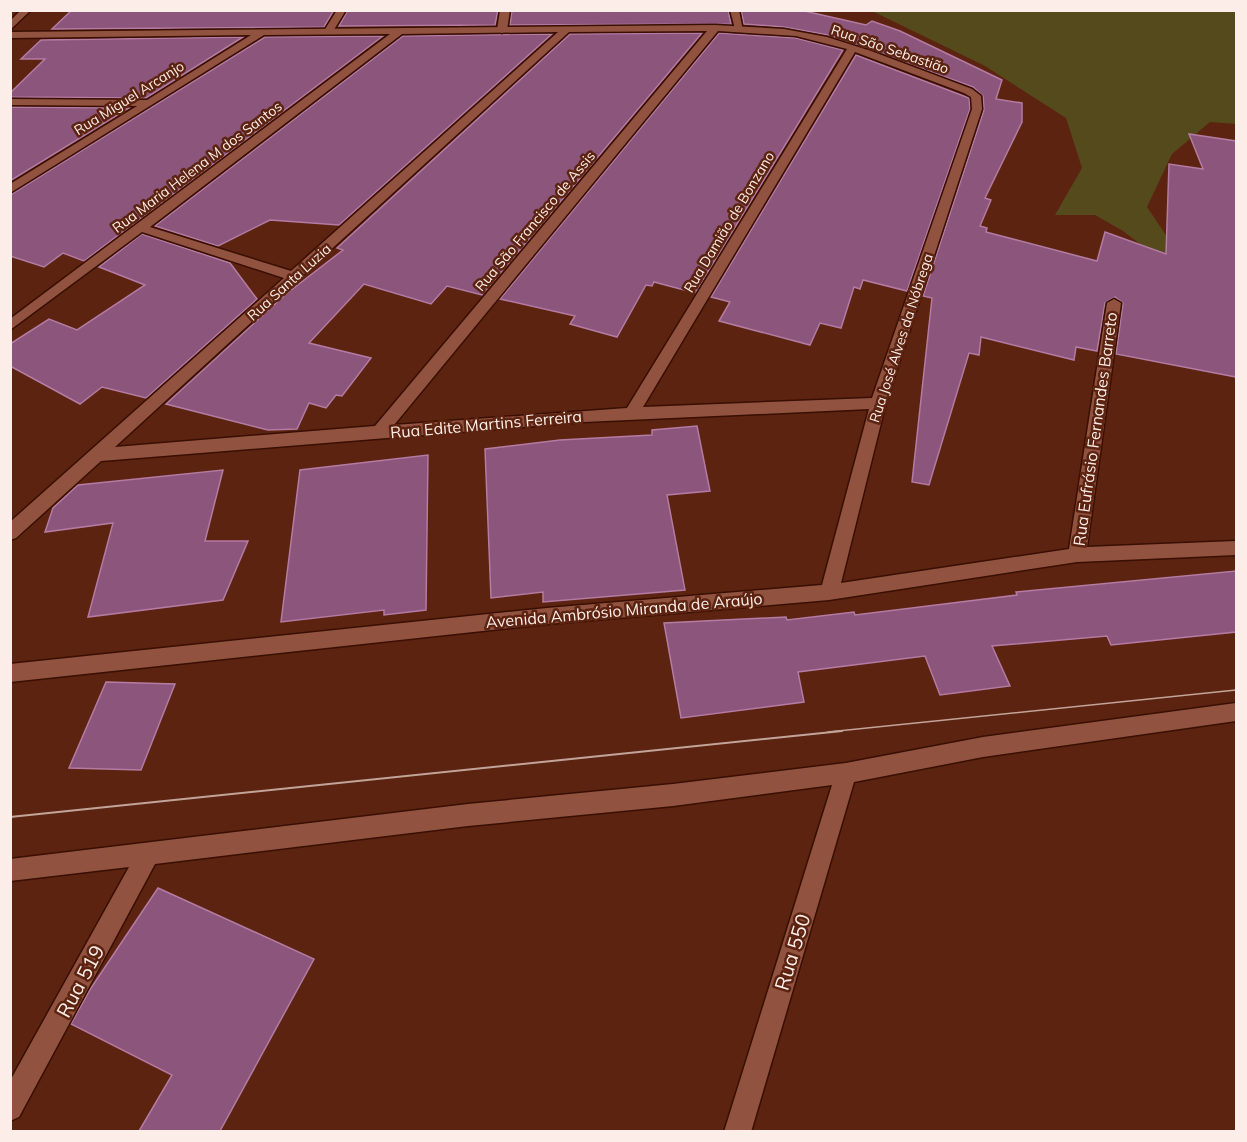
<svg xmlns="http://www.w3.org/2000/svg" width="1247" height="1142" viewBox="0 0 1247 1142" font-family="Mulish,sans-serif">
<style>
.green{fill:#544a1b}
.building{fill:#8b557c;stroke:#b47ba3;stroke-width:1.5}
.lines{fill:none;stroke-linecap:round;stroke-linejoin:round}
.lane-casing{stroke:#390f02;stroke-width:3}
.street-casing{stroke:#390f02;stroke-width:3}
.lane{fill:#915340;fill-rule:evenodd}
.street{fill:#915340;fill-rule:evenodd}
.tram-far1{stroke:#c2a49a;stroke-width:1.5}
.tram{stroke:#c2a49a;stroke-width:2}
.labels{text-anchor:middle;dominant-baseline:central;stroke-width:5;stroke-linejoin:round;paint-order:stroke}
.far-street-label{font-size:14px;fill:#fcede8;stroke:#5c2310}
.street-label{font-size:16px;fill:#fcede8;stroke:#5c2310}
.near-street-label{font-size:20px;fill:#fcede8;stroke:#5c2310}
</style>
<rect width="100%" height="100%" fill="#5c2310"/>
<!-- green -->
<polygon class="green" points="872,11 1236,11 1236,124 1210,122 1172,154 1147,207 1205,293 1123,231 1095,215 1055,215 1082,168 1066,118 985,66"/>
<!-- building -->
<g class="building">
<polygon points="72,10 334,10 324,27 52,29"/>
<polygon points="348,10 498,10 495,25 339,26"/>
<polygon points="512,10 728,10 731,24 510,25"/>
<polygon points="741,10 800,10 866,25 872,21 900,31 1002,80 996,99 1022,103 1022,122 985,198 991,200 980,226 987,228 986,232 1097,261 1105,232 1166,254 1169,164 1203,169 1189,134 1236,141 1236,377 1116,354 1123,303 1115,297 1105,303 1097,351 1076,347 1074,360 981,337 979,355 969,353 929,485 912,482 932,298 923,296 984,110 983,96 973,87 828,35 784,27 744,24"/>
<polygon points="702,33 482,295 447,286 431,304 364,284 309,343 371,358 342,396 336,395 326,408 309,403 297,429 268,430 166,404 286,294 343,250 337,248 570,34"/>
<polygon points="719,33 796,38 843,50 695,293 654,282 652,286 646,285 617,337 570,324 575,316 500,299"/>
<polygon points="552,34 339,225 270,220 218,246 155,226 403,36"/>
<polygon points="383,36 84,261 63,253 44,267 10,256 10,195 265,37"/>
<polygon points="243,37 146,98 10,97 10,93 45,59 21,59 41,40"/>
<polygon points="856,55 969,98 970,109 907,291 863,280 860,289 854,287 841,328 820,323 810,345 719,321 730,302 711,297"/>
<polygon points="10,107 129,108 10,181"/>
<polygon points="142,234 230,263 257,299 146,398 102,387 80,404 10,366 10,344 49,319 77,330 145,285 99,267"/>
<polygon points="697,426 710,491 667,495 685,590 543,602 543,592 491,598 485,449 560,440 652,435 652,430"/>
<polygon points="428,455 426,610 384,615 384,610 281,622 300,470"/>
<polygon points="223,470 205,541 248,541 223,600 88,617 113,523 45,532 53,508 78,485"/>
<polygon points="1236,571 1236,632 1111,645 1107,636 992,646 1010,686 940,695 925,656 798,672 804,702 681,718 664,623 786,617 787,620 854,612 855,615 1017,595 1016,592"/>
<polygon points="106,682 175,684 141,770 69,768"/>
<polygon points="158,888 314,959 220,1131 139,1131 172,1075 71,1024 91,988"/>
</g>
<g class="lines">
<defs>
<g id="lane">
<polygon points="21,10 31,10 10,30 10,21"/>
<polygon points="337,10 346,10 332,33 326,33 324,31"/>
<polygon points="500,10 510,10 507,30 502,33 497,30"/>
<polygon points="730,10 739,10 743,31 735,29"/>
</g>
<g id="street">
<path d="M715 25 784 29 827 37 871 51 972 89 981 96 982 109 886 403 841 583 1069 549 1107 303 1114 299 1121 303 1087 547 1236 541V555L1077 562 829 600 547 624 10 682V664L547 608 822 585 869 409 584 422 101 461 16 538 10 540V522L284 278 142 232 10 330V319L390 34 264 35 10 193V184L137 106 10 105V99L147 100 251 35 10 38V32ZM707 31 375 426 115 447 569 32ZM718 31 796 36 847 49 627 408 394 425ZM558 32 291 271 150 227 402 34ZM855 52 964 93 971 97 972 109 872 398 643 407Z"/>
<polygon points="1236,703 1236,721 983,757 854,782 751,1132 724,1132 832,785 673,806 468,826 155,864 19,1117 10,1121 10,1081 129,867 10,881 10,859 468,804 673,784 846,763 983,737"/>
</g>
</defs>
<!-- lane casing -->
<use href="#lane" class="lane-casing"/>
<!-- street casing -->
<use href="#street" class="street-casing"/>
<!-- lane -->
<use href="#lane" class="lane"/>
<!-- street -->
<use href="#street" class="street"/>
<!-- tram-far1 -->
<polyline class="tram-far1" points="828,732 1236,690"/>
<!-- tram -->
<polyline class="tram" points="10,817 842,731"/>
</g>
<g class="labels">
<!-- far-street labels -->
<g class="far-street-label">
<text transform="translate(890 49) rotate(19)">Rua São Sebastião</text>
<text transform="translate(129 98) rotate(-32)">Rua Miguel Arcanjo</text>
<text transform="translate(197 167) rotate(-37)">Rua Maria Helena M dos Santos</text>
<text transform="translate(535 221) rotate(-50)">Rua São Francisco de Assis</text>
<text transform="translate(729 222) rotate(-59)">Rua Damião de Bonzano</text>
<text transform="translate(289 282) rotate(-42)">Rua Santa Luzia</text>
<text transform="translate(901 338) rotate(-72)">Rua José Alves da Nóbrega</text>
</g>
<!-- street labels -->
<g class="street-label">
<text transform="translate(486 424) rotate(-5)">Rua Edite Martins Ferreira</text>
<text transform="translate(1095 429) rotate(-82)">Rua Eufrásio Fernandes Barreto</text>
<text transform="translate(624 610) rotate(-5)">Avenida Ambrósio Miranda de Araújo</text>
</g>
<!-- near-street labels -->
<g class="near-street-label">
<text transform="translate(792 952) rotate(-73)">Rua 550</text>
<text transform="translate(80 981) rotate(-62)">Rua 519</text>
</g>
</g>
<!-- border -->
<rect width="1247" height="1142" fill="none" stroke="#fcede8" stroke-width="24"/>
</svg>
